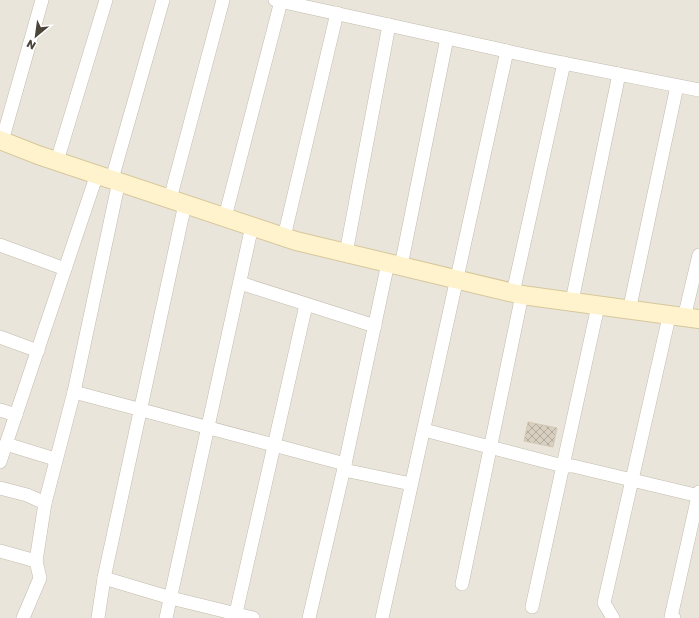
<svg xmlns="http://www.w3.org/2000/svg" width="699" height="618" viewBox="0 0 699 618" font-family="'Golos Text',sans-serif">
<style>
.residential{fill:#eae5da}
.building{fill:url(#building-cross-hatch);stroke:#d3c7b4}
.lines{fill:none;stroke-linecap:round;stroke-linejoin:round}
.street-casing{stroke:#c2bbae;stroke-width:14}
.secondary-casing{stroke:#d6c79b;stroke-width:20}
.street{stroke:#fff;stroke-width:13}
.secondary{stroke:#fff3cd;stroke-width:18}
</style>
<defs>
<pattern id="building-cross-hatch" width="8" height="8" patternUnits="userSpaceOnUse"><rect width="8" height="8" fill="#d8cfc1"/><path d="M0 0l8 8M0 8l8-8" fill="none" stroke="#b1aa9e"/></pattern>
</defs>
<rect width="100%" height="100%" fill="#f6f3ec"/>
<!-- residential -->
<rect class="residential" x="0" y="0" width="699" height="618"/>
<!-- building -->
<polygon class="building" points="528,422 557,428 553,447 524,441"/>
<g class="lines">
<defs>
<g id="street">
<polyline points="275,0 543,59 699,90"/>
<polyline points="2,141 42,0"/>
<polyline points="57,161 106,0"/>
<polyline points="112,179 163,0"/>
<polyline points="170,199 223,0"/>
<polyline points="225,217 281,1"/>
<polyline points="284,237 337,13"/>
<polyline points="0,245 65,269"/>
<polyline points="346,253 389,25"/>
<polyline points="401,266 447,38"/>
<polyline points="240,283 375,326"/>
<polyline points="513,293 564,63"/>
<polyline points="572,301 619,74"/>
<polyline points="629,311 677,86"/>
<polyline points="684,318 699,255"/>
<polyline points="0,337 38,351"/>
<polyline points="74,392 345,464"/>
<polyline points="0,410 16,415"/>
<polyline points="424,430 563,466 573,466 699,496"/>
<polyline points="6,444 55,459"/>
<polyline points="0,462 97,174"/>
<polyline points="344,470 411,484"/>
<polyline points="0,488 27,495 45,503 74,392 119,181"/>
<polyline points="0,551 36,561 45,503"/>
<polyline points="104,578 185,204"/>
<polyline points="462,584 522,295"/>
<polyline points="532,607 598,306"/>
<polyline points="236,613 306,305"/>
<polyline points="23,618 40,578 36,561"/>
<polyline points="98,618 104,578 171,598 253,618"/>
<polyline points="166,618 252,226"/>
<polyline points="309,618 345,464 388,263"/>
<polyline points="382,618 507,51"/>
<polyline points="613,618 604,603 669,317"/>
<polyline points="674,618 671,617 699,492"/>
</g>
<polyline id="secondary" points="0,140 38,155 296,241 522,295 699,319"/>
</defs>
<!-- street casing -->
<use href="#street" class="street-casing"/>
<!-- secondary casing -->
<use href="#secondary" class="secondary-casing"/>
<!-- street -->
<use href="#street" class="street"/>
<!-- secondary -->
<use href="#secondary" class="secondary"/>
</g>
<!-- north arrow -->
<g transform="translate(36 36) rotate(209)" stroke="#ffffff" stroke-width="3" paint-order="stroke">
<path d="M0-3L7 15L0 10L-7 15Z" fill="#4b4439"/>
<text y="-6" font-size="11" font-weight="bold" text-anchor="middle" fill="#4b4439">N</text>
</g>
</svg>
